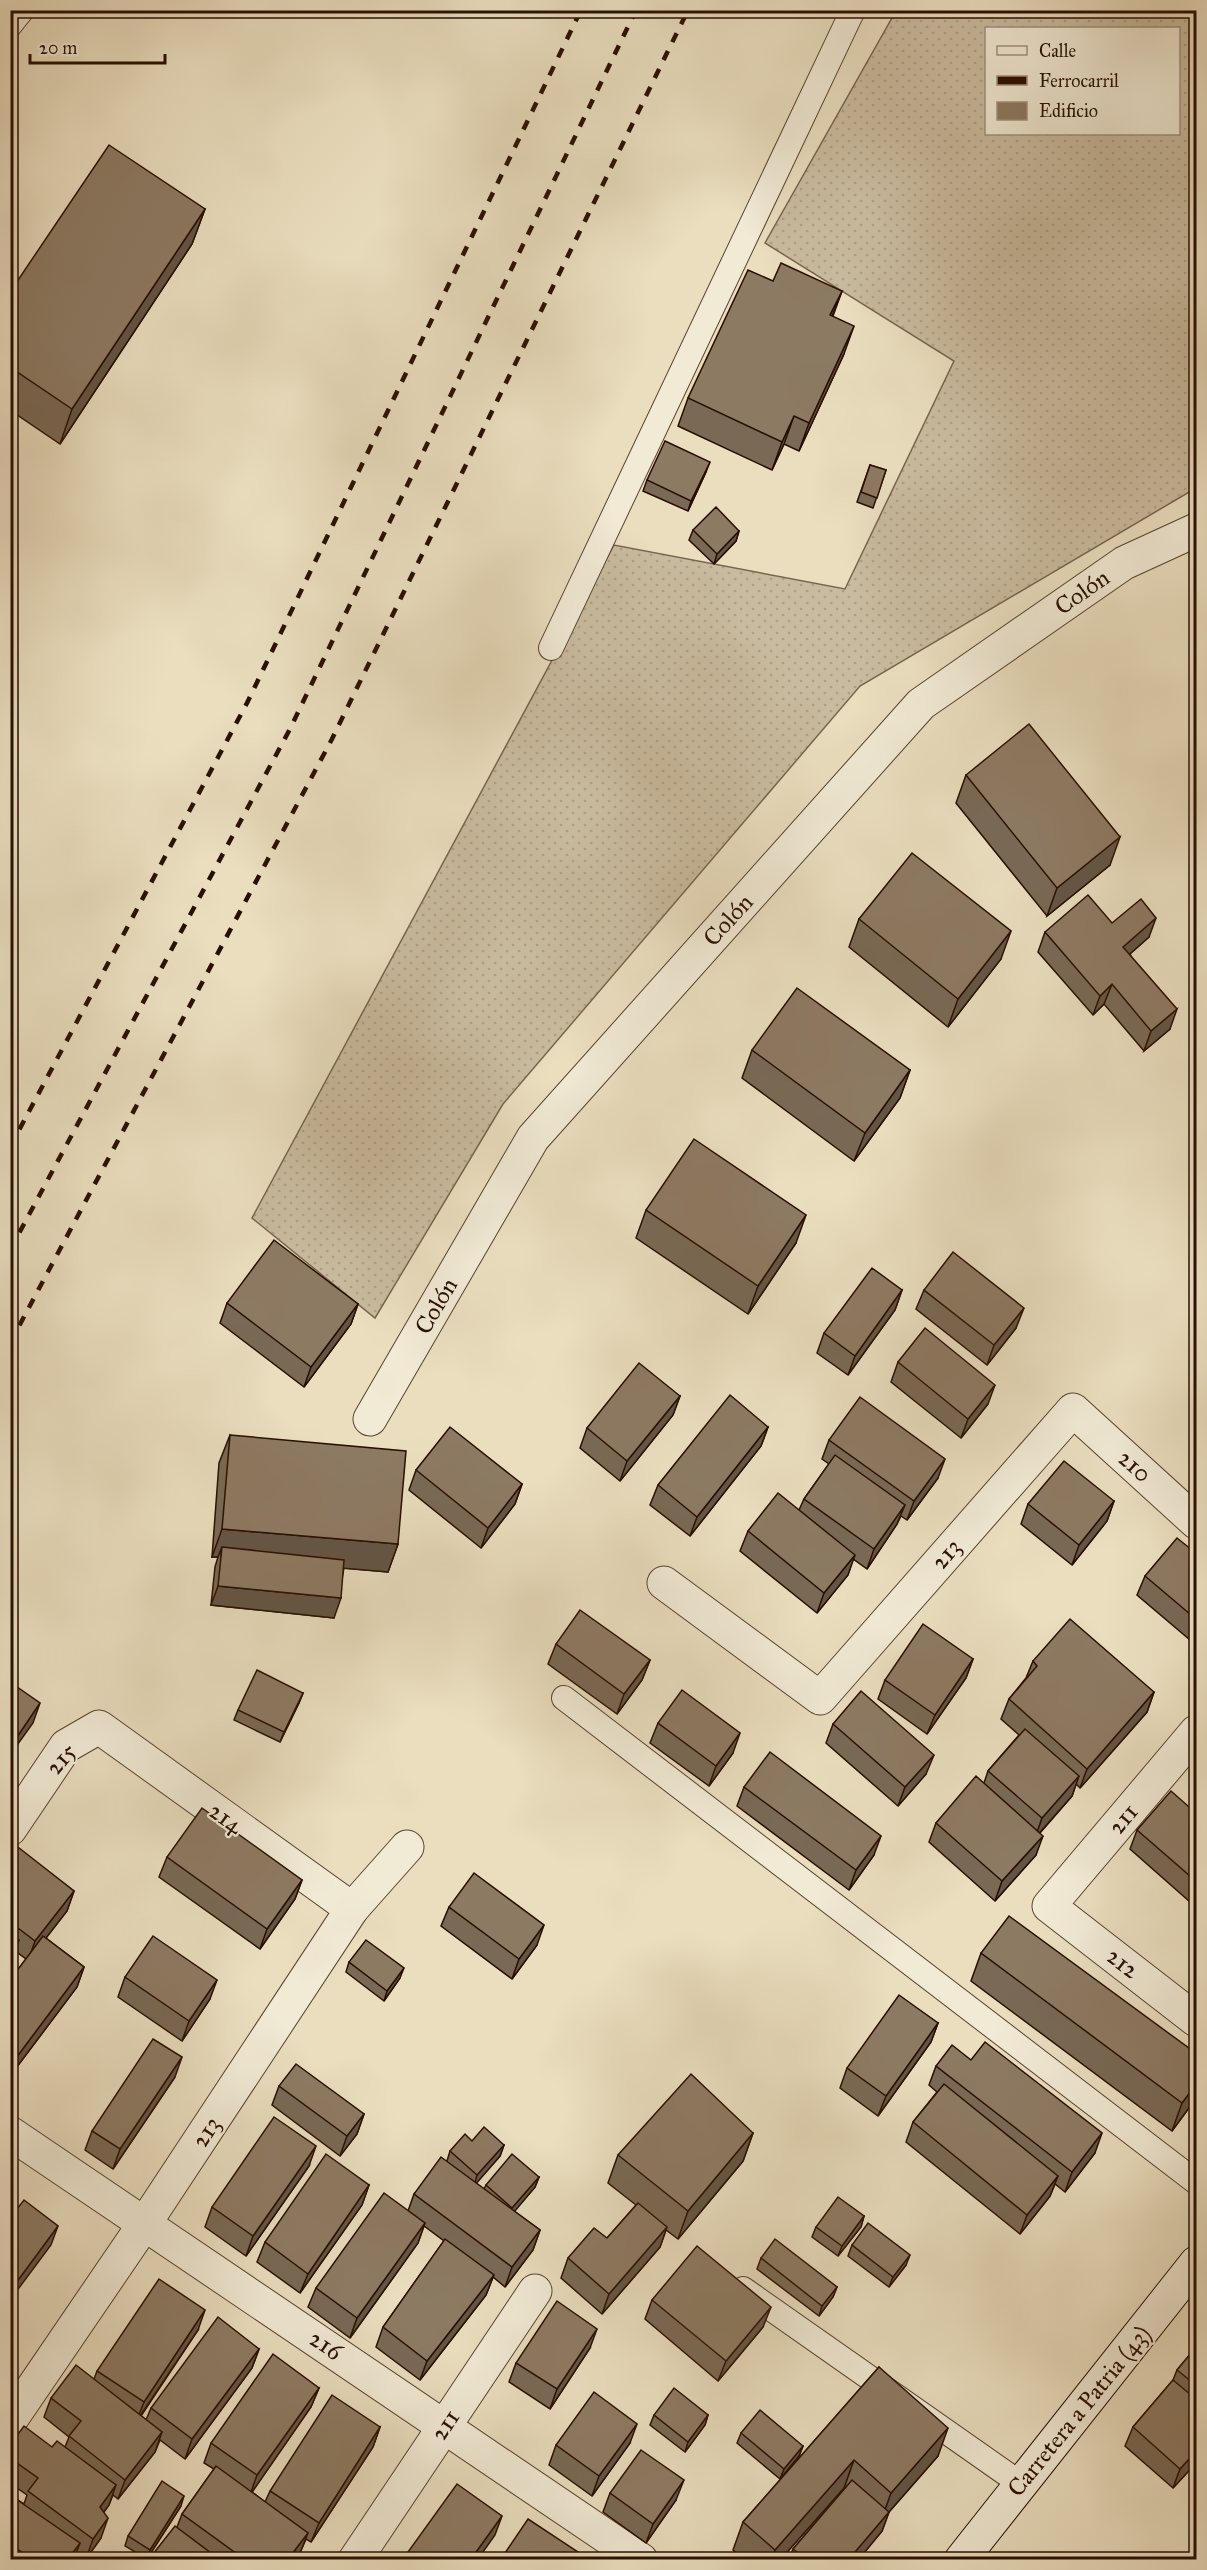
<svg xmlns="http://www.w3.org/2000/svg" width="1207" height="2570" viewBox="0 0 1207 2570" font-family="'IM FELL Great Primer',serif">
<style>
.grass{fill:url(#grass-dots);stroke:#796450;stroke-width:1.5;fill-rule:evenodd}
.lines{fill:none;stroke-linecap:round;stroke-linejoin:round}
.lane-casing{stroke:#594230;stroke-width:26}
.street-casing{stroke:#594230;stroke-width:35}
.secondary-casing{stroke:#290e00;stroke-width:35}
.lane{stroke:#f1ead5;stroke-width:24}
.street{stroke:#f1ead5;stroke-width:33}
.secondary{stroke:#f1ead5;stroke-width:33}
.rail{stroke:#290e00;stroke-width:4.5;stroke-dasharray:10 10;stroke-linecap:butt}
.wall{fill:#796955;stroke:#290e00;stroke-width:1.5}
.shaded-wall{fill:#635545;stroke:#290e00;stroke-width:1.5}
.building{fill:#8d7a63;stroke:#290e00;stroke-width:1.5}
.labels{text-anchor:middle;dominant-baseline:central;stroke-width:4.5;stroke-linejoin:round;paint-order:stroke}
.street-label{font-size:24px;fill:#290e00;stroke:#f1ead5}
</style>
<defs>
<pattern id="grass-dots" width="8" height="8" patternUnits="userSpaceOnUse" patternTransform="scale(1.5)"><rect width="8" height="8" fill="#c9bb9f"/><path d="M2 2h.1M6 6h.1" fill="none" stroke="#ada087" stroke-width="1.8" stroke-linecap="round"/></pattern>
</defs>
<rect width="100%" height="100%" fill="#eadebf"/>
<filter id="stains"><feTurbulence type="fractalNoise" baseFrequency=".00333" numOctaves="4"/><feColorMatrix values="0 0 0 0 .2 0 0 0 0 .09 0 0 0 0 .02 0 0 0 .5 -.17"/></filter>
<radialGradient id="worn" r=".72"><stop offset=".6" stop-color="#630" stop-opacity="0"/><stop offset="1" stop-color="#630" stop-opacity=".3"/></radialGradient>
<!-- grass -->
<path class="grass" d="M918 10 1196 11V488L860 686 503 1104 375 1318 252 1218 614 545 845 589 954 361 765 243 892 18ZM986 28H1178V134H986Z"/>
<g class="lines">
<defs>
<g id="lane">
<polyline points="10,25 22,10"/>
<polyline points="551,648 853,10"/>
<polyline points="564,1698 1196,2182"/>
<polyline points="743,2289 1021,2484"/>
</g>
<g id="street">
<polyline points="370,1419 533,1138 921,704 1124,563 1196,530"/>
<polyline points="664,1583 820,1698 1073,1410 1196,1522"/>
<polyline points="1196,1732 1049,1906 1196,2020"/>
<polyline points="10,1829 66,1746 99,1727 352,1909"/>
<polyline points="10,2133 641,2560"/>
<polyline points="10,2421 145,2223 352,1909 407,1847"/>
<polyline points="355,2560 535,2291"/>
</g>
<polyline id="secondary" points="961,2560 1196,2263"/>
</defs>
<!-- lane casing -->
<use href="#lane" class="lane-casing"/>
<!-- street casing -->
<use href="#street" class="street-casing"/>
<!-- secondary casing -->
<use href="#secondary" class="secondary-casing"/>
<!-- lane -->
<use href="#lane" class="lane"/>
<!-- street -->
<use href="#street" class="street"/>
<!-- secondary -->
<use href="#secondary" class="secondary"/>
<!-- rail -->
<g class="rail">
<polyline points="10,1147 247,703 581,10"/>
<polyline points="10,1250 290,729 636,10"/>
<polyline points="10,1343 332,739 688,10"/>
</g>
</g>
<!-- wall -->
<g class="wall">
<polygon points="205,209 192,244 60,444 10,410 10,292"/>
<polygon points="773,281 842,291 833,316 844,354 799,451 784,444 772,470 678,426 688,398"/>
<polygon points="870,465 886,470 873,508 857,502"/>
<polygon points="706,472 688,511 643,491 647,480"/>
<polygon points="693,530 739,531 736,541 714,564 689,540"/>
<polygon points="966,775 1110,865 1047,916 956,803"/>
<polygon points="859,919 1001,959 948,1027 849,947"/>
<polygon points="1112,923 1149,937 1130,954 1170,1029 1144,1051 1104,1004 1093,1015 1038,952 1045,932"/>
<polygon points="752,1050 910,1070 900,1098 854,1161 742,1078"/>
<polygon points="646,1210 796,1243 748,1314 636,1238"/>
<polygon points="902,1290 895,1310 848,1375 817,1353 824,1333"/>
<polygon points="924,1290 1016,1328 987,1365 916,1309"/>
<polygon points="227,1303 358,1304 351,1324 304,1387 220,1323"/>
<polygon points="898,1362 988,1404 961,1438 891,1382"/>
<polygon points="680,1396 673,1415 620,1481 580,1448 587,1428"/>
<polygon points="768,1427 761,1446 690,1536 650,1505 658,1485"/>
<polygon points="230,1435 398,1544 388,1572 344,1568 334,1618 211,1605 215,1567 218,1557 212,1557 219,1463"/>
<polygon points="829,1440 938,1478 907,1520 901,1516 897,1524 867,1569 853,1559 848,1575 817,1613 740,1551 748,1531 799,1510 804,1499 829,1464 822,1459"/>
<polygon points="416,1470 522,1484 515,1504 481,1548 409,1490"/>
<polygon points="1114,1501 1107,1521 1072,1565 1021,1524 1028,1504"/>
<polygon points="1197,1554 1197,1644 1196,1645 1137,1595 1145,1576"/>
<polygon points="556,1644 650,1660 642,1680 617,1714 548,1664"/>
<polygon points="973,1659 966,1678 927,1734 878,1699 885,1680"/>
<polygon points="1033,1661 1154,1692 1147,1712 1080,1788 1076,1784 1072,1796 1040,1833 1036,1855 995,1901 929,1842 936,1823 984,1783 988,1771 1019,1735 1001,1719 1009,1699 1026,1678"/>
<polygon points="303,1693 299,1703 280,1742 234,1720 238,1710"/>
<polygon points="658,1723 733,1753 709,1786 650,1743"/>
<polygon points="833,1724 926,1774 898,1806 826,1743"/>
<polygon points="744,1787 874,1855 849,1890 737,1806"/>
<polygon points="1197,1814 1197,1908 1130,1849 1137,1830"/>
<polygon points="10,1848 74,1891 67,1911 46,1938 84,1967 77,1987 10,2076 10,1980 26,1959 15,1951 10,1961"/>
<polygon points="167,1857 302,1880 295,1899 260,1949 159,1877"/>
<polygon points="449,1907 537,1945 512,1979 441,1926"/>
<polygon points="981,1953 1197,2054 1197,2097 1172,2131 971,1981"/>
<polygon points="349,1962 400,1978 384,2001 346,1972"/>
<polygon points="125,1977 210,1999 182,2041 118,1997"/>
<polygon points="938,2023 931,2042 878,2116 840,2088 847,2068"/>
<polygon points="971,2060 1095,2153 1065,2192 1055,2184 1050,2196 1020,2234 906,2142 913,2122 937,2092 929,2085 936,2066"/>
<polygon points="175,2077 113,2169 85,2150 92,2131"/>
<polygon points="279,2086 364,2114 357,2134 340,2156 272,2105"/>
<polygon points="753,2133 743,2161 678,2239 666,2230 660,2247 602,2314 561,2278 568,2258 607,2238 636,2205 608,2183 618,2155"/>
<polygon points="472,2141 504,2145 500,2156 476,2183 484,2189 486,2185 539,2177 535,2187 514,2211 540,2230 533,2250 505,2287 493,2277 486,2295 420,2380 376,2347 383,2327 444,2241 424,2226 418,2243 350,2338 308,2307 316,2288 408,2211 414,2194 447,2161 450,2151"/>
<polygon points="309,2166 246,2256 205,2227 212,2207"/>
<polygon points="369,2185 362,2205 300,2293 257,2262 265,2242"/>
<polygon points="864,2216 861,2227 838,2256 812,2237 816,2227"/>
<polygon points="852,2245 906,2265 889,2287 848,2256"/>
<polygon points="761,2258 837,2287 833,2297 819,2316 757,2269"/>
<polygon points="652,2300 763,2327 718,2381 645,2319"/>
<polygon points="198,2330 141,2416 146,2420 151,2408 259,2349 252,2368 185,2459 160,2440 155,2452 118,2499 113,2495 109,2505 104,2512 101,2538 86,2559 76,2552 74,2559 10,2559 10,2495 24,2504 27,2495 10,2483 10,2445 52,2447 65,2447 69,2437 44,2417 51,2398 94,2379 97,2371"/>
<polygon points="1197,2346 1197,2462 1173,2488 1125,2446 1133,2427 1173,2380 1177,2370"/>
<polygon points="590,2348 550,2409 509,2382 516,2363"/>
<polygon points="879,2367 938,2456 889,2512 882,2531 859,2559 789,2559 793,2549 844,2489 844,2488 781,2559 744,2559 733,2550 743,2522"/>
<polygon points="319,2388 311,2407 252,2492 265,2502 270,2491 380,2427 373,2447 311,2542 306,2539 300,2553 296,2559 149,2559 177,2527 182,2514 214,2469 204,2463 211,2443"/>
<polygon points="654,2415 708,2415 705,2425 685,2452 650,2425"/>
<polygon points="741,2433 803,2446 799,2456 780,2479 737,2443"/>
<polygon points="630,2443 592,2496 549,2465 556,2445"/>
<polygon points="610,2493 676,2500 646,2543 603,2512"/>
<polygon points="181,2506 147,2559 125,2546 128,2536"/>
</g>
<!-- shaded-wall -->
<g class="shaded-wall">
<polygon points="205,209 192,244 60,444 72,409"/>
<polygon points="842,291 831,319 830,315"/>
<polygon points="854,326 844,354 799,451 809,423"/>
<polygon points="794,416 784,444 772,470 782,442"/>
<polygon points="710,462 706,472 688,511 691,501"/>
<polygon points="739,531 736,541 714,564 717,554"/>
<polygon points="1120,837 1110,865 1047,916 1057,888"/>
<polygon points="1156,918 1149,937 1116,966 1123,947"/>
<polygon points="1011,931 1001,959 948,1027 958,999"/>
<polygon points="1112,984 1104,1004 1093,1015 1100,996"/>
<polygon points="1177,1009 1170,1029 1144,1051 1151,1031"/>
<polygon points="910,1070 900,1098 854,1161 865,1133"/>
<polygon points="806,1215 796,1243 748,1314 758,1286"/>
<polygon points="902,1290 895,1310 848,1375 855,1356"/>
<polygon points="358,1304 351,1324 304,1387 311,1367"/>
<polygon points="1024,1308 1016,1328 987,1365 994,1345"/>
<polygon points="995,1385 988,1404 961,1438 968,1419"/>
<polygon points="680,1396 673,1415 620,1481 627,1461"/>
<polygon points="768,1427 761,1446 690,1536 697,1517"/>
<polygon points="945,1459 938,1478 907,1520 914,1501"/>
<polygon points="522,1484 515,1504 481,1548 488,1528"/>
<polygon points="1114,1501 1107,1521 1072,1565 1079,1545"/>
<polygon points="905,1505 897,1524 867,1569 874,1549"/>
<polygon points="222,1529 398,1544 388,1572 221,1558 222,1547 218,1557 212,1557"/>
<polygon points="855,1555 848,1575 817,1613 824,1593"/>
<polygon points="218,1586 341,1598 334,1618 211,1605"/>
<polygon points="973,1659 966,1678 927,1734 935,1715"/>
<polygon points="650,1660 642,1680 617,1714 624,1694"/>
<polygon points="1154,1692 1147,1712 1080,1788 1087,1769"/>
<polygon points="303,1693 299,1703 280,1742 284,1732"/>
<polygon points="40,1703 33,1723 10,1755 10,1748 13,1743"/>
<polygon points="740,1733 733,1753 709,1786 716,1766"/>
<polygon points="934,1755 926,1774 898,1806 905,1787"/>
<polygon points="1079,1776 1072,1796 1035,1838 1042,1818"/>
<polygon points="881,1836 874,1855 849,1890 856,1870"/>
<polygon points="1043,1836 1036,1855 995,1901 1002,1881"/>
<polygon points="302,1880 295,1899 260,1949 267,1929"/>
<polygon points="74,1891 67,1911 28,1961 35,1941"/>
<polygon points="544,1925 537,1945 512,1979 519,1959"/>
<polygon points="19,1940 12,1959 10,1961 10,1951"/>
<polygon points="84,1967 77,1987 10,2076 10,2070 13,2062"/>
<polygon points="404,1968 400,1978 384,2001 387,1991"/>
<polygon points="217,1980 210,1999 182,2041 189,2021"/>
<polygon points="938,2023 931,2042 878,2116 886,2096"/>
<polygon points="182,2057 175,2077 113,2169 120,2149"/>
<polygon points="1197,2083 1197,2097 1172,2131 1182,2103"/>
<polygon points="364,2114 357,2134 340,2156 347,2136"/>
<polygon points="753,2133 743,2161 678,2239 688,2211"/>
<polygon points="1102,2133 1095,2153 1065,2192 1072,2172"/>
<polygon points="504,2145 500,2156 474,2186 477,2175"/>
<polygon points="316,2146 309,2166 246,2256 253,2236"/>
<polygon points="1058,2176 1050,2196 1020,2234 1027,2215"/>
<polygon points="539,2177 535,2187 509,2218 512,2208"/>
<polygon points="369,2185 362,2205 300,2293 308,2274"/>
<polygon points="864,2216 861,2227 838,2256 842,2246"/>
<polygon points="425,2223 418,2243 350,2338 357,2318"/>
<polygon points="58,2226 51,2245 10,2300 10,2293 13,2287"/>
<polygon points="667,2227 660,2247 602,2314 609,2294"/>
<polygon points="540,2230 533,2250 505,2287 512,2267"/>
<polygon points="910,2255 906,2265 889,2287 893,2277"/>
<polygon points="494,2275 486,2295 420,2380 427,2361"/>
<polygon points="837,2287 833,2297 819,2316 822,2306"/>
<polygon points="771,2307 763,2327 718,2381 726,2361"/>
<polygon points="205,2310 198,2330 136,2422 144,2402"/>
<polygon points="597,2329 590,2348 550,2409 557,2389"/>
<polygon points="259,2349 252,2368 185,2459 192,2439"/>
<polygon points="319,2388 311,2407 250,2495 257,2475"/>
<polygon points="708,2415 705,2425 685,2452 688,2442"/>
<polygon points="637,2424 630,2443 592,2496 599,2476"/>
<polygon points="380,2427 373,2447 311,2542 319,2523"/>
<polygon points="948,2428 938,2456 881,2521 891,2493"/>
<polygon points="162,2432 155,2452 118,2499 125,2480"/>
<polygon points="803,2446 799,2456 780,2479 784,2469"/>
<polygon points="1197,2450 1197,2462 1173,2488 1180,2469"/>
<polygon points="854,2460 844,2488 781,2559 772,2559 775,2550"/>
<polygon points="684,2480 676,2500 646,2543 653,2524"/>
<polygon points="116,2485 109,2505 93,2526 100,2507"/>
<polygon points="184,2496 181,2506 147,2559 150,2550"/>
<polygon points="889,2512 882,2531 859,2559 849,2559"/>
<polygon points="502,2516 495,2535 478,2559 471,2559"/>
<polygon points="108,2518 101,2538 86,2559 93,2539"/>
<polygon points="308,2533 300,2553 296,2559 288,2559"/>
<polygon points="80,2543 74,2559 68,2559"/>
</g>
<!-- building -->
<g class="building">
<polygon points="109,145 205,209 72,409 10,367 10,292"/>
<polygon points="781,263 842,291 830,315 854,326 809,423 794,416 782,442 688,398 748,270 773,281"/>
<polygon points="665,441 710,462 691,501 647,480"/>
<polygon points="870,465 886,470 877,498 861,492"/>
<polygon points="716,507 739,531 717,554 693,530"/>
<polygon points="1029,724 1120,837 1057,888 966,775"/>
<polygon points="912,853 1011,931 958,999 859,919"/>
<polygon points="1088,895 1112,923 1141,899 1156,918 1123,947 1177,1009 1151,1031 1112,984 1100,996 1045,932"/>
<polygon points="797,988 910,1070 865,1133 752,1050"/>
<polygon points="694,1139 806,1215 758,1286 646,1210"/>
<polygon points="274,1240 358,1304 311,1367 227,1303"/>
<polygon points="953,1252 1024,1308 994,1345 924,1290"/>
<polygon points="872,1268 902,1290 855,1356 824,1333"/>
<polygon points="925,1328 995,1385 968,1419 898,1362"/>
<polygon points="639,1363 680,1396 627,1461 587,1428"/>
<polygon points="730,1395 768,1427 697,1517 658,1485"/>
<polygon points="860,1397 945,1459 914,1501 829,1440"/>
<polygon points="450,1427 522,1484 488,1528 416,1470"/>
<polygon points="230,1435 406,1451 398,1544 222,1529"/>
<polygon points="835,1455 905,1505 874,1549 804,1499"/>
<polygon points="1064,1461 1114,1501 1079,1545 1028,1504"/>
<polygon points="778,1493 855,1555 824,1593 748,1531"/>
<polygon points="1177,1538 1197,1554 1197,1620 1145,1576"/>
<polygon points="222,1547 344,1560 341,1598 218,1586"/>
<polygon points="580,1610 650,1660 624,1694 556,1644"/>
<polygon points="1070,1619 1154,1692 1087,1769 1009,1699 1037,1666 1033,1661"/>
<polygon points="923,1624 973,1659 935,1715 885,1680"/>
<polygon points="257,1670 303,1693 284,1732 238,1710"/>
<polygon points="10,1682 40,1703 13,1743 10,1741"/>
<polygon points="682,1690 740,1733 716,1766 658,1723"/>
<polygon points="861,1691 934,1755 905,1787 833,1724"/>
<polygon points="1025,1729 1079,1776 1042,1818 988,1771"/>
<polygon points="770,1752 881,1836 856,1870 744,1787"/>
<polygon points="976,1776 1043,1836 1002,1881 936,1823"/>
<polygon points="1171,1791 1197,1814 1197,1882 1137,1830"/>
<polygon points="202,1808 302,1880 267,1929 167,1857"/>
<polygon points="14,1844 74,1891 35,1941 10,1922 10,1848"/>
<polygon points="474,1873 544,1925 519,1959 449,1907"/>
<polygon points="1009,1916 1197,2054 1197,2083 1182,2103 981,1953"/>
<polygon points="10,1933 19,1940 10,1951"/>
<polygon points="43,1936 84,1967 13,2062 10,2060 10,1980"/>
<polygon points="153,1936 217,1980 189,2021 125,1977"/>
<polygon points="366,1940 404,1968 387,1991 349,1962"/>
<polygon points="899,1995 938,2023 886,2096 847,2068"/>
<polygon points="153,2039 182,2057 120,2149 92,2131"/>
<polygon points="985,2042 1102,2133 1072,2172 936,2066 952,2045 971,2060"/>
<polygon points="296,2064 364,2114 347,2136 279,2086"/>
<polygon points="691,2074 753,2133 688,2211 618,2155"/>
<polygon points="944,2084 1058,2176 1027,2215 913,2122"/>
<polygon points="274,2117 316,2146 253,2236 212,2207"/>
<polygon points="484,2127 504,2145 477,2175 450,2151 465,2134 472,2141"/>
<polygon points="326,2154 369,2185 308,2274 265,2242"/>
<polygon points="512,2154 539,2177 512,2208 486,2185"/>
<polygon points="441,2157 540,2230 512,2267 414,2194"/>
<polygon points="384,2193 425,2223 357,2318 316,2288"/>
<polygon points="838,2197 864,2216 842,2246 816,2227"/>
<polygon points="24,2200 58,2226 13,2287 10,2286 10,2218"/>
<polygon points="638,2203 667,2227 609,2294 568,2258 594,2228 607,2238"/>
<polygon points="868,2223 910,2255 893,2277 852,2245"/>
<polygon points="445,2239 494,2275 427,2361 383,2327"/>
<polygon points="775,2239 837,2287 822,2306 761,2258"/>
<polygon points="697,2246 771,2307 726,2361 652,2300"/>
<polygon points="159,2279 205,2310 144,2402 97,2371"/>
<polygon points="557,2301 597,2329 557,2389 516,2363"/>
<polygon points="218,2317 259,2349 192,2439 151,2408"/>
<polygon points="1197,2346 1197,2386 1177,2370"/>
<polygon points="273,2354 319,2388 257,2475 211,2443"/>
<polygon points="76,2365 162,2432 125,2480 69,2436 81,2421 51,2398"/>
<polygon points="879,2367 948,2428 891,2493 854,2460 775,2550 743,2522"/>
<polygon points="1173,2380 1197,2400 1197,2450 1180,2469 1133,2427"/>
<polygon points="674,2388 708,2415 688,2442 654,2415"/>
<polygon points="594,2392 637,2424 599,2476 556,2445"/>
<polygon points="332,2395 380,2427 319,2523 270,2491"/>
<polygon points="760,2410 803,2446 784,2469 741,2433"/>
<polygon points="24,2426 52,2447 57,2441 116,2485 100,2507 108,2518 93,2539 28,2491 38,2478 10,2458 10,2445"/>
<polygon points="641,2450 684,2480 653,2524 610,2493"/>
<polygon points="216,2466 308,2533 288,2559 244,2559 182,2514"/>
<polygon points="852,2480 889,2512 849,2559 806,2559 793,2549"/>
<polygon points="162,2481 184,2496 150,2550 128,2536"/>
<polygon points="457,2484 502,2516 471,2559 403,2559"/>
<polygon points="10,2495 80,2543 68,2559 32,2559 10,2544"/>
<polygon points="528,2519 581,2554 577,2559 501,2559"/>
<polygon points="175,2526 219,2559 149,2559"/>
</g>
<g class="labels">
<!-- street labels -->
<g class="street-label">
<text transform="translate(1082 592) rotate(-35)">Colón</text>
<text transform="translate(728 920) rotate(-48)">Colón</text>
<text transform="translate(436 1306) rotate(-60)">Colón</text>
<text transform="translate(1135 1466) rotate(42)">210</text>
<text transform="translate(946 1554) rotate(-49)">213</text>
<text transform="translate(61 1759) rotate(-49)">215</text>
<text transform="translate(226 1818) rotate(36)">214</text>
<text transform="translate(1123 1819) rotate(-50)">211</text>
<text transform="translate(1123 1963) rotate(38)">212</text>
<text transform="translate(206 2132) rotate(-57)">213</text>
<text transform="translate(326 2345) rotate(34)">216</text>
<text transform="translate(1079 2411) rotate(-51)">Carretera a Patria (43)</text>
<text transform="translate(445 2425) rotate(-56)">211</text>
</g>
</g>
<!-- margin -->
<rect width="1207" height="2570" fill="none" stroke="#eadebf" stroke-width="36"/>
<rect x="12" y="12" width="1183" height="2546" fill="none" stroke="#290e00" stroke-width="3"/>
<rect x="18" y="18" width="1171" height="2534" fill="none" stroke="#290e00" stroke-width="1.5"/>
<!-- legend -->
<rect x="985" y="27" width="195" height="108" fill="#f1ead5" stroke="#a19280" stroke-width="1.5"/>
<rect x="997" y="46" width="30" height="9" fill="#f1ead5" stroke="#a19280" stroke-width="1.5"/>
<text x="1039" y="57" font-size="18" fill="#290e00">Calle</text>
<rect x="997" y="76" width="30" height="9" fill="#290e00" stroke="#a19280" stroke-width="1.5"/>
<text x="1039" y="87" font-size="18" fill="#290e00">Ferrocarril</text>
<rect x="997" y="102" width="30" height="18" fill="#8d7a63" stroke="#a19280" stroke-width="1.5"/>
<text x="1039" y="117" font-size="18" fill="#290e00">Edificio</text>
<!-- scale -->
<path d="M30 54v9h135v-9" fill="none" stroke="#290e00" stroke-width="3"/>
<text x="39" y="54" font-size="18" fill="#290e00" stroke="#f1ead5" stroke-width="4.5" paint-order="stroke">20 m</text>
<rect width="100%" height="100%" filter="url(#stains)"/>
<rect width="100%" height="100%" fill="url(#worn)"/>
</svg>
